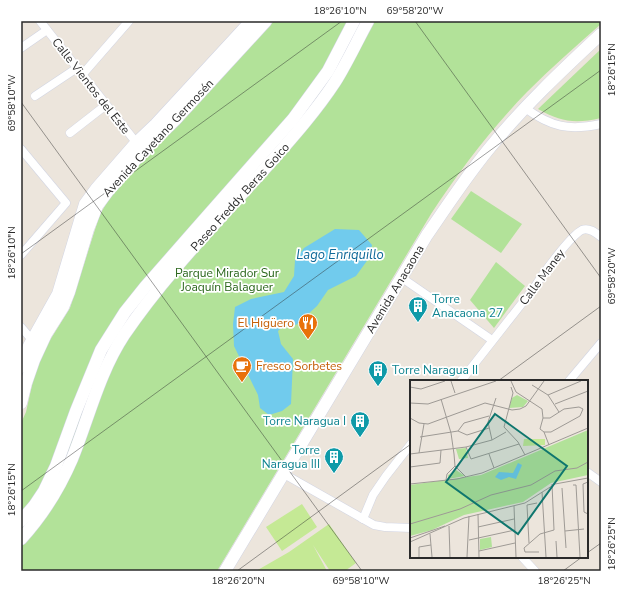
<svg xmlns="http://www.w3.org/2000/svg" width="622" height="592" viewBox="0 0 622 592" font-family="'Nunito Sans',sans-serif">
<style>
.green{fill:#b2e299}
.pitch{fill:#c5e995}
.water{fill:#71cbed}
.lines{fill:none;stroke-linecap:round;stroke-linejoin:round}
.street-casing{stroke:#d2d5e3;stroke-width:9}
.secondary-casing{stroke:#d2d5e3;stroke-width:13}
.street{stroke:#fff;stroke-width:8}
.secondary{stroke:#fff;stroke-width:12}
.ticks{fill:none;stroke:#2a2a2a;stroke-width:1;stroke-opacity:0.45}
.labels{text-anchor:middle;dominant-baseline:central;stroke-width:3.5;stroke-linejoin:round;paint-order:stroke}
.street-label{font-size:12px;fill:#2a2a2a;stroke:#fff}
.park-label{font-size:12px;fill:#2a661b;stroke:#fff}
.culture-label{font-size:12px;fill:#0d838f;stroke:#fff;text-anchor:start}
.food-label{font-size:12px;fill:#c56008;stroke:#fff;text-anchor:end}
.water-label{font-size:13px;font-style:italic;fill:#0f6999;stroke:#fff}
.inset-road{fill:none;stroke:#9e9a95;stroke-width:1}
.view{fill:#0f766e;fill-opacity:0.15;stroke:#0f766e;stroke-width:2}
.inset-edge{fill:none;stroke:#2a2a2a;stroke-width:2}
.neatline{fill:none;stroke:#2a2a2a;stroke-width:1.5}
.ticks-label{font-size:10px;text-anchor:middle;fill:#2a2a2a}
</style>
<rect width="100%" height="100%" fill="#ece5dc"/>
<!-- green -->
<g class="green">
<path d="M274 21H601V24C576 46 551 68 527 92 491 129 459 171 431 214L217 571H21V423L26 412 34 376 45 348 70 308 99 217C114 185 147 156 172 131 207 95 240 58 274 21Z"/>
<path d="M601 49V118C575 124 561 122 538 109Z"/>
<polygon points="471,191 522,224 501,253 451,219"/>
<polygon points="496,262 525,286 494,328 470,300"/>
</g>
<!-- pitch -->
<g class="pitch">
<polygon points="302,504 317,527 282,551 266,527"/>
<polygon points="329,524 356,563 345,571 330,571 313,545 327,571 256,571 289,552"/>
</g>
<!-- water -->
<polygon class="water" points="335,229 359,230 372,245 369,258 356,276 328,290 317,306 296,325 287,323 278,331 281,344 293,359 291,404 282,411 269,415 260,408 258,395 234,346 233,324 235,307 251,299 284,292 294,276 295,260 304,248"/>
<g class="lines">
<defs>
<g id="street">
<polyline points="40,21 139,146"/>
<polyline points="21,48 47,30"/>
<polyline points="82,75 129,21"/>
<polyline points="35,96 77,68"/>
<path d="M525 108C551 127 569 131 601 124"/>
<polyline points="70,133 106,105"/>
<polyline points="21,149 66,203 21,255"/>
<polyline points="402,278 492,340"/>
<polyline points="21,327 32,340"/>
<path d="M461 381 534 288C542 275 570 236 582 230 589 227 596 233 601 237"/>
<polyline points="569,381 601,343"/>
<polyline points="587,472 601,482"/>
<polyline points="284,474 374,525 385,527 411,528"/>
<polyline points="363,519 373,495 386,476 411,444"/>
<polyline points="522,557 535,571"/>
</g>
<g id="secondary">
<polyline points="21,367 29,346 58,294 85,204 96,189 136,143 156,124 251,21"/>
<polyline points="21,403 26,383 34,360 46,334 63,307 69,292 88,229 97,206 108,191 143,151 175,120 266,21"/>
<polyline points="21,521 34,506 44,491 56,466 76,411 101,350 125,312 145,287 195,230 293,119 328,71 354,21"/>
<path d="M21 539C43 515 59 489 72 459 89 417 99 373 124 335 166 273 220 219 269 164 292 138 316 111 335 82 347 63 357 41 368 21"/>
<path d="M225 571 427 235C447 206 466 177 488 150 522 108 561 71 601 34"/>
</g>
</defs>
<!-- street casing -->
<use href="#street" class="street-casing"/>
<!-- secondary casing -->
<use href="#secondary" class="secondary-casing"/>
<!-- street -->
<use href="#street" class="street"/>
<!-- secondary -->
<use href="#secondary" class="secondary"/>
</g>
<!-- ticks -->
<path class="ticks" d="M415 21 601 278M21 102 362 571M21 254 342 21M498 381 601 306M21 491 601 70M587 553 601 543M237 571 411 444M563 571 582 557"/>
<!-- icons -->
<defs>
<symbol id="building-pin" viewBox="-11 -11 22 30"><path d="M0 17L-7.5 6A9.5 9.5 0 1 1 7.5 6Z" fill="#0f9aa8" stroke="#fff"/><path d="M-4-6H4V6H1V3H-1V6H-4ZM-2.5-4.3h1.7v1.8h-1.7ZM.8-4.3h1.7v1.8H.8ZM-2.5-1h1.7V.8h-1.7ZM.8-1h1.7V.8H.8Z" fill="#fff"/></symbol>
<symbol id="restaurant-pin" viewBox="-11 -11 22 30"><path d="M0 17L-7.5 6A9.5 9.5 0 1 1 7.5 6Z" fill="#e8710a" stroke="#fff"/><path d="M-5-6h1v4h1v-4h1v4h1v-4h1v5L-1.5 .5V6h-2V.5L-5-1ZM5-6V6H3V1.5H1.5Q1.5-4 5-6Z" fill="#fff"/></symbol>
<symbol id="cafe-pin" viewBox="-11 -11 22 30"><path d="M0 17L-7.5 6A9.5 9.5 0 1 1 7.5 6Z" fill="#e8710a" stroke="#fff"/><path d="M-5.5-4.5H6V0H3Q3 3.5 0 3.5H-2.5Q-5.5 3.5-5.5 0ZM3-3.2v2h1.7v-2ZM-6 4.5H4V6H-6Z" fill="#fff"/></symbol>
</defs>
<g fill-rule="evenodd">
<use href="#building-pin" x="407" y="295" width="22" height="30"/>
<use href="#restaurant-pin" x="297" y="312" width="22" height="30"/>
<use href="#cafe-pin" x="231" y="355" width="22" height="30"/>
<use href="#building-pin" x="367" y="359" width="22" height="30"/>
<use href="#building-pin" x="349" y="410" width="22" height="30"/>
<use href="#building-pin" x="323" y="446" width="22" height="30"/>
</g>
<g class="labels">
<!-- street labels -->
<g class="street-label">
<text transform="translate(91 86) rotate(52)">Calle Vientos del Este</text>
<text transform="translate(158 138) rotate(-47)">Avenida Cayetano Germosén</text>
<text transform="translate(240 197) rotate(-48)">Paseo Freddy Beras Goico</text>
<text transform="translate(542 277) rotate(-53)">Calle Maney</text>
<text transform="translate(395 289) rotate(-59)">Avenida Anacaona</text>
</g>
<!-- park labels -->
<g class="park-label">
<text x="227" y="273">Parque Mirador Sur<tspan x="227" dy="14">Joaquín Balaguer</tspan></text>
</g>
<!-- culture labels -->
<g class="culture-label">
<text x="432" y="299">Torre<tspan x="432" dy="14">Anacaona 27</tspan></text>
<text x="392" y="370">Torre Naragua II</text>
<text x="346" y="421" text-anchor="end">Torre Naragua I</text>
<text x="320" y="450" text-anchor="end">Torre<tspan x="320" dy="14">Naragua III</tspan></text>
</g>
<!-- food labels -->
<g class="food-label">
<text x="294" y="323">El Higüero</text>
<text x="256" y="366" text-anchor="start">Fresco Sorbetes</text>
</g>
<!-- water labels -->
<g class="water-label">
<text x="340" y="255">Lago Enriquillo</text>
</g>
</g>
<!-- overview -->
<g transform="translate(410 380)">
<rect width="178" height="178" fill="#ece5dc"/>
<path d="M107 15 118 21 113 27 99 28 102 18ZM178 50V95L141 103 113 122 54 135 22 150 0 156V105L71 95ZM56 68 58 78 49 79 46 69ZM46 90 55 96 38 99V95ZM81 157 82 167 70 170V159Z" fill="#b2e299"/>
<path d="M114 59H135V65L113 66Z" fill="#c5e995"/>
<path d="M108 83 112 85 106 99 99 97 91 100 85 97 89 92 103 93Z" fill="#71cbed"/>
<path class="inset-road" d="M41 1 45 13M101 1 106 12 132 29 133 38 130 49 134 52 139 65M122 5 138 15 149 32M0 7 11 9 35 1M101 7 103 13 94 47 108 62 115 75M138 15 171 1M31 19 41 53 44 74 45 86 37 94 36 100M0 23 18 24 86 1M145 24 178 11M0 38 9 43 18 44 75 23 102 30 110 29 116 26 134 1M133 38H140L154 29 169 27 173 29M48 51 54 43 79 36M48 51 57 55 79 48M134 52H141L170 36 173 29M10 57 48 51M82 60 78 42 86 18M56 67 61 79 109 64M9 73 14 44M0 74 56 67 82 60 96 52M79 74 84 88M45 86 56 97M0 87 30 83 31 70M178 102 173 104 174 132 178 134M0 104 47 99 72 93 178 48M163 105H166L170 177M152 108 156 168M132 112 136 177M104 126 106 177M68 134 69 177M0 144 50 129 81 115 121 105 145 91 167 88 178 82M39 146 40 177M68 147 104 139M155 151 174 149M20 154 22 177M0 158 35 146M59 160 105 150M146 161 147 177M0 162 54 138 115 123 145 104 178 98M119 163 117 125 127 123M69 171 105 163M129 172H115L114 168 130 154 144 150 142 104M9 177V167L21 165M57 177 59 136"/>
<path class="view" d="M85 34 157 86 108 154 36 102Z"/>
<rect width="178" height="178" class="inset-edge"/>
</g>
<!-- border -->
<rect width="622" height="592" fill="none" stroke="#ffffff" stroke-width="44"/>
<rect x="22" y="22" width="578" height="548" class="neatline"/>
<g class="ticks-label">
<text x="340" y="14">18°26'10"N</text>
<text x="415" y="14">69°58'20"W</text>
<text transform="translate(611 70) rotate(-90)" y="4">18°26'15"N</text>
<text transform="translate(11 103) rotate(-90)" y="4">69°58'10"W</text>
<text transform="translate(11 253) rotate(-90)" y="4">18°26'10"N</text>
<text transform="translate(611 276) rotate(-90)" y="4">69°58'20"W</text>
<text transform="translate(11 490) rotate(-90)" y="4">18°26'15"N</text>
<text transform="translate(611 544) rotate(-90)" y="4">18°26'25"N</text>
<text x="238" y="584">18°26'20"N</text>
<text x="361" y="584">69°58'10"W</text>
<text x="564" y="584">18°26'25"N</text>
</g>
</svg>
